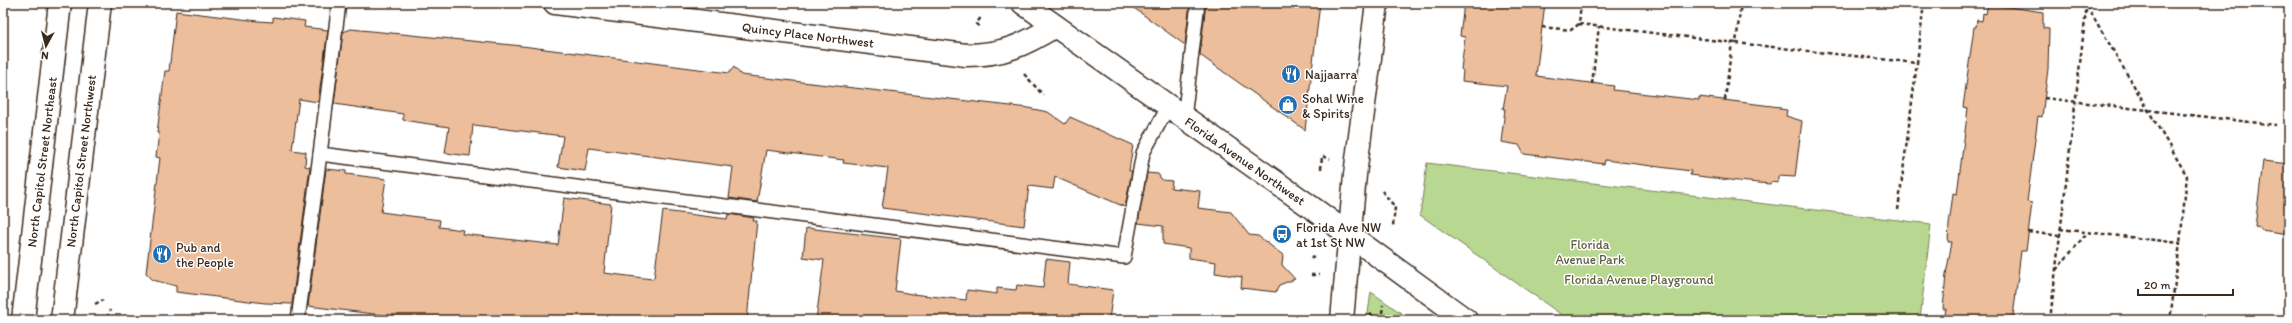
<svg xmlns="http://www.w3.org/2000/svg" width="2292" height="323" viewBox="0 0 2292 323" font-family="Itim,sans-serif">
<style>
.green{fill:#b8d790;stroke:#7a8057}
.building{fill:#ecbe9c;stroke:#3b2a1e}
.lines{fill:none;stroke-linecap:round;stroke-linejoin:round}
.service-casing{stroke:#3b2a1e;stroke-width:16}
.minor-casing{stroke:#3b2a1e;stroke-width:25}
.tertiary-casing{stroke:#3b2a1e;stroke-width:25}
.primary-casing{stroke:#3b2a1e;stroke-width:25}
.path{stroke:#3b2a1e;stroke-width:2.5;stroke-dasharray:4 3;stroke-linecap:butt}
.service{stroke:#fff;stroke-width:13}
.minor{stroke:#fff;stroke-width:22}
.tertiary{stroke:#fff;stroke-width:22}
.primary{stroke:#fff;stroke-width:22}
.labels{text-anchor:middle;dominant-baseline:central;stroke-width:3;stroke-linejoin:round;paint-order:stroke}
.street-label{font-size:13px;fill:#3b2a1e;stroke:#fff}
.poi-label{font-size:13px;fill:#3b2a1e;stroke:#fff;text-anchor:start}
.park-label{font-size:13px;fill:#605e40;stroke:#fff}
</style>
<rect width="100%" height="100%" fill="#fff"/>
<filter id="ink" filterUnits="userSpaceOnUse"><feTurbulence type="fractalNoise" baseFrequency=".025" numOctaves="2"/><feDisplacementMap in="SourceGraphic" scale="8" xChannelSelector="R" yChannelSelector="G"/><feConvolveMatrix kernelMatrix="1 2 1 2 8 2 1 2 1" color-interpolation-filters="sRGB"/></filter>
<g filter="url(#ink)">
<!-- green -->
<g class="green">
<polygon points="1427,163 1931,224 1920,320 1569,320 1420,215"/>
<polygon points="1371,292 1411,320 1367,320"/>
</g>
<!-- building -->
<g class="building">
<polygon points="1127,3 1190,3 1185,45"/>
<polygon points="1206,3 1320,3 1305,130 1200,55"/>
<polygon points="1464,3 1545,3 1536,76 1614,86 1613,90 1699,100 1699,97 1780,107 1780,109 1787,110 1786,116 1802,121 1795,177 1778,176 1778,183 1771,182 1770,184 1738,181 1690,175 1691,171 1605,160 1604,164 1524,154 1519,145 1501,142 1505,109 1503,109 1507,86 1462,81 1463,71 1461,69 1465,37 1460,36"/>
<polygon points="1988,4 2043,12 2043,28 2049,29 2048,69 2042,117 2038,116 2027,202 2032,203 2026,251 2021,251 2013,317 2010,316 2010,320 1944,320 1946,309 1943,309 1946,274 1952,242 1948,242 1949,225 1953,193 1957,194 1968,108 1963,107 1974,27 1976,27 1977,20 1982,21 1983,13 1986,14"/>
<polygon points="176,11 258,21 273,22 273,17 305,21 304,27 328,30 318,102 299,99 292,150 306,152 305,166 310,167 292,304 265,303 176,292 176,286 153,280 146,273 160,158 156,157 159,133 157,133 165,71 169,71"/>
<polygon points="351,29 522,46 729,73 734,67 741,75 1028,108 1048,112 1065,124 1070,117 1133,145 1129,171 1132,171 1125,207 1055,177 1053,189 1029,186 1024,226 882,208 888,168 843,163 844,160 766,150 757,202 729,198 733,167 589,148 585,171 558,167 563,136 473,125 470,156 445,153 449,127 403,120 403,114 334,104 343,32"/>
<polygon points="2263,161 2289,164 2289,234 2261,230 2261,228 2255,227"/>
<polygon points="326,169 346,171 346,174 386,179 381,212 440,220 439,227 463,230 462,234 558,245 564,198 611,204 604,273 652,279 654,278 663,211 727,219 728,214 754,218 753,221 757,221 747,320 423,320 308,306"/>
<polygon points="1147,173 1158,174 1162,180 1172,181 1171,188 1200,191 1198,208 1231,212 1249,235 1258,236 1283,255 1282,265 1295,279 1279,285 1276,292 1241,288 1242,277 1215,273 1216,262 1189,258 1189,248 1163,244 1163,226 1138,223"/>
<polygon points="806,228 901,239 895,291 912,294 966,300 967,290 997,294 997,288 1016,290 1017,285 1043,288 1046,259 1070,262 1068,284 1113,290 1109,320 816,320 824,260 803,257"/>
</g>
<g class="lines">
<defs>
<g id="service">
<polyline points="339,3 320,154 1124,257 1143,153 1168,107"/>
<polyline points="1184,118 1198,3"/>
<polyline points="298,320 320,154"/>
</g>
<path id="minor" d="M555 3 966 55C1003 55 1024 45 1055 26"/>
<polyline id="tertiary" points="1342,320 1355,175 1377,3"/>
<g id="primary">
<polyline points="1023,3 1318,212 1466,320"/>
<polyline points="23,320 60,3"/>
<polyline points="62,320 100,3"/>
</g>
</defs>
<!-- service casing -->
<use href="#service" class="service-casing"/>
<!-- minor casing -->
<use href="#minor" class="minor-casing"/>
<!-- tertiary casing -->
<use href="#tertiary" class="tertiary-casing"/>
<!-- primary casing -->
<use href="#primary" class="primary-casing"/>
<!-- path -->
<g class="path">
<polyline points="1581,3 1579,24 1736,43 1741,3"/>
<polyline points="2271,3 2289,5"/>
<polyline points="2087,6 2187,176 2180,243"/>
<polyline points="1923,7 1931,3"/>
<polyline points="979,26 976,24 982,16"/>
<polyline points="1542,27 1571,30 1579,24"/>
<polyline points="1736,43 1917,63 1924,3"/>
<polyline points="1024,74 1043,95"/>
<polyline points="1592,84 1599,26"/>
<polyline points="2044,98 2276,125"/>
<polyline points="1725,100 1732,42"/>
<polyline points="1321,169 1322,156 1330,159"/>
<polyline points="1382,191 1395,207 1393,226"/>
<polyline points="1898,210 1917,63"/>
<polyline points="2060,229 2180,243 2170,320"/>
<polyline points="2028,232 2060,236"/>
<polyline points="1311,259 1315,254"/>
<polyline points="2056,270 2087,233"/>
<polyline points="1311,275 1319,275"/>
<polyline points="95,304 103,300"/>
<polyline points="1370,314 1379,320"/>
<polyline points="107,318 110,310"/>
<polyline points="1381,320 1383,305"/>
<polyline points="2050,320 2087,3"/>
</g>
<!-- service -->
<use href="#service" class="service"/>
<!-- minor -->
<use href="#minor" class="minor"/>
<!-- tertiary -->
<use href="#tertiary" class="tertiary"/>
<!-- primary -->
<use href="#primary" class="primary"/>
</g>
</g>
<!-- icons -->
<defs>
<symbol id="restaurant-disc" viewBox="-11 -11 22 22"><circle r="9.5" fill="#1f6fb2" stroke="#fff"/><path d="M-5-6h1v4h1v-4h1v4h1v-4h1v5L-1.5 .5V6h-2V.5L-5-1ZM5-6V6H3V1.5H1.5Q1.5-4 5-6Z" fill="#fff"/></symbol>
<symbol id="shop-disc" viewBox="-11 -11 22 22"><circle r="9.5" fill="#1f6fb2" stroke="#fff"/><path d="M-5-2.5h2.3a2.7 3.5 0 0 1 5.4 0H5L5.5 6h-11ZM-1.5-2.5h3a1.5 2.3 0 0 0-3 0Z" fill="#fff"/></symbol>
<symbol id="bus-disc" viewBox="-11 -11 22 22"><circle r="9.5" fill="#1f6fb2" stroke="#fff"/><path d="M-5-6H5V4H4V6H2V4H-2V6H-4V4H-5ZM-3.5-4V0h7V-4ZM-3.5 1.2v1.5H-2V1.2ZM2 1.2v1.5H3.5V1.2Z" fill="#fff"/></symbol>
</defs>
<g fill-rule="evenodd">
<use href="#restaurant-disc" x="1280" y="63" width="22" height="22"/>
<use href="#shop-disc" x="1277" y="94" width="22" height="22"/>
<use href="#bus-disc" x="1271" y="223" width="22" height="22"/>
<use href="#restaurant-disc" x="151" y="243" width="22" height="22"/>
</g>
<g class="labels">
<!-- street labels -->
<g class="street-label">
<text transform="translate(808 35) rotate(7)">Quincy Place Northwest</text>
<text transform="translate(81 161) rotate(-83)">North Capitol Street Northwest</text>
<text transform="translate(1245 161) rotate(35)">Florida Avenue Northwest</text>
<text transform="translate(42 162) rotate(-83)">North Capitol Street Northeast</text>
</g>
<!-- poi labels -->
<g class="poi-label">
<text x="1305" y="74">Najjaarra</text>
<text x="1302" y="98">Sohal Wine<tspan x="1302" dy="15">&amp; Spirits</tspan></text>
<text x="1296" y="227">Florida Ave NW<tspan x="1296" dy="15">at 1st St NW</tspan></text>
<text x="176" y="247">Pub and<tspan x="176" dy="15">the People</tspan></text>
</g>
<!-- park labels -->
<g class="park-label">
<text x="1590" y="244">Florida<tspan x="1590" dy="15">Avenue Park</tspan></text>
<text x="1639" y="279">Florida Avenue Playground</text>
</g>
</g>
<!-- margin -->
<rect width="2292" height="323" fill="none" stroke="#fff" stroke-width="16"/>
<rect x="8" y="8" width="2276" height="307" fill="none" stroke="#3b2a1e" stroke-width="1.5" filter="url(#ink)"/>
<!-- north arrow -->
<g transform="translate(46 46) rotate(187)" stroke="#ffffff" stroke-width="3" paint-order="stroke">
<path d="M0-3L7 15L0 10L-7 15Z" fill="#3b2a1e"/>
<text y="-6" font-size="11" font-weight="bold" text-anchor="middle" fill="#3b2a1e">N</text>
</g>
<!-- scale -->
<path d="M2138 289v6h95v-6" fill="none" stroke="#3b2a1e" stroke-width="2"/>
<text x="2144" y="289" font-size="12" fill="#3b2a1e" stroke="#ffffff" stroke-width="3" paint-order="stroke">20 m</text>
</svg>
